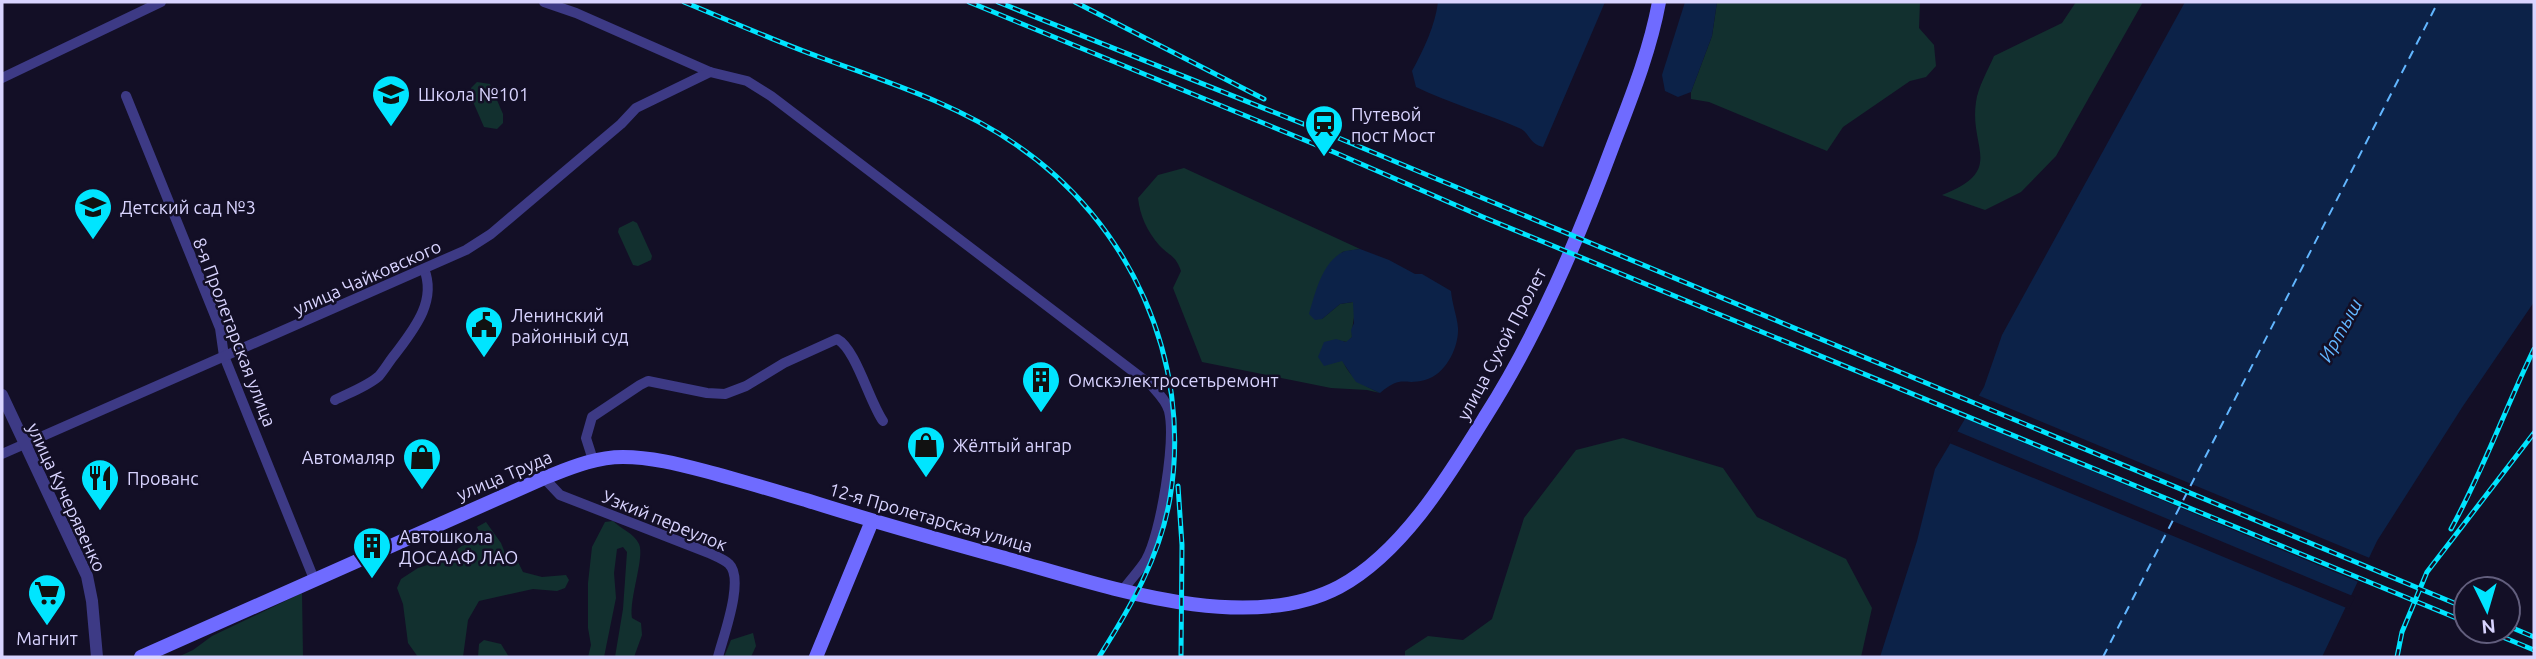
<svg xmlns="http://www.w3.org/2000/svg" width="2536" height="659" viewBox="0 0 2536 659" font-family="Ubuntu,sans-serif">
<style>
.green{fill:#12302f}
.water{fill:#0c2248}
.pier{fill:#130f26}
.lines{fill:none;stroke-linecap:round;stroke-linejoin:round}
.ferry{stroke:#62b6ff;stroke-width:2;stroke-dasharray:9 7;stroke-linecap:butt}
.minor{stroke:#3d3a85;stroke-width:10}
.tertiary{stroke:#3d3a85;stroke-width:12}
.secondary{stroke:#6f6bff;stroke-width:14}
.rail-casing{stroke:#00e5ff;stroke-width:5}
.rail{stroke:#130f26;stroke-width:2.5;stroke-dasharray:8;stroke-linecap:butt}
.labels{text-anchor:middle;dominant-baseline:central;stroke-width:5;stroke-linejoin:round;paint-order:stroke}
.poi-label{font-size:18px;fill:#d9d4ff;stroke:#130f26;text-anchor:start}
.street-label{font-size:18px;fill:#d9d4ff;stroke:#130f26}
.water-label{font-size:19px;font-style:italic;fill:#62b6ff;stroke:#130f26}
</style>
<rect width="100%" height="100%" fill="#130f26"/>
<!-- green -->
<g class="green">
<polygon points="1717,2 1920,2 1919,28 1934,45 1936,66 1926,77 1910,81 1843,127 1827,151 1709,102 1691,99 1691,92 1712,36"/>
<path d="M2076 2H2143L2056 156 2021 192 1985 210 1942 195C2006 170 1969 149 1976 102 1978 87 1988 70 1994 56L2062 23Z"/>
<polygon points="477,82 490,84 503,114 503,123 497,129 484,127 471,97 471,88"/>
<path d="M1184 168 1360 249 1342 252 1322 319 1340 304 1353 302C1357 315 1351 325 1352 337L1347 342 1336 340C1345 372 1350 379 1380 393L1367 390 1331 388 1202 362 1173 288 1181 271C1175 254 1170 257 1159 245 1147 231 1140 216 1138 198L1158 175Z"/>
<polygon points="633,221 637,223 652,256 651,260 638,266 633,265 618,232 619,228"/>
<polygon points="1623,438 1723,468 1757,517 1846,559 1872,608 1861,657 1405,657 1405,651 1428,636 1463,640 1492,619 1524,518 1576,450"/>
<path d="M613 521C621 529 634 533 639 544 645 557 629 598 632 618L641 623 642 635 634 657H615L623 609 627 552 623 547 617 549 614 573 616 598 604 657H588L591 645 588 628V583L592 547 605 522Z"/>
<polygon points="486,522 501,543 507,558 518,562 523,572 542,577 566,575 569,580 565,588 557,591 533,589 479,601 468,620 463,657 418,657 408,643 403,604 397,588 401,579 418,568 443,560 463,545 482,538 477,527"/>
<polygon points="302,593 303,657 178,657 193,650 212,636"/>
<polygon points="753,633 756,646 751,657 724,657 731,640"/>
<polygon points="484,640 501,644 509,657 478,657 479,644"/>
</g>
<!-- water -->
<g class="water">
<path d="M1438 2H1605L1543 147C1528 143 1530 132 1519 128 1485 113 1449 103 1416 87L1412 71C1424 49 1435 26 1438 2Z"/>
<polygon points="1685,2 1717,2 1712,36 1691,92 1678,97 1665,91 1662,75"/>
<polygon points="2185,2 2534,2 2534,302 2463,406 2377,541 2322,657 1880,657 1917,541 1935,469 1984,387 2002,335"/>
<path d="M1360 249 1389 260 1415 274H1422L1451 291C1452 304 1457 316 1458 328 1459 348 1445 375 1425 380 1402 386 1403 374 1380 393L1356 382 1342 361 1324 366 1318 357 1324 342 1336 339 1346 342 1352 337 1351 330 1354 323 1353 302 1340 304 1322 319 1315 320 1309 314C1315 294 1322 262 1343 252 1347 250 1355 250 1360 249Z"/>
</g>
<!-- pier -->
<g class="pier">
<polygon points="1975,394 2372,559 2361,583 1962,417"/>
<polygon points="1954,430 2355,597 2349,609 1947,442"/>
</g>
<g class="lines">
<!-- ferry -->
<polyline class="ferry" points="2103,657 2438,2"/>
<!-- minor -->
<g class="minor">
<path d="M544 2 576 13 710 72 747 81 771 96 1151 385C1158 393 1166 400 1169 411 1176 440 1161 534 1146 560 1140 570 1130 580 1123 590"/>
<polyline points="2,78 161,2"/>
<polyline points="126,96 220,328 224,356 314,579"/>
<path d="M335 400C349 393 368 386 379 376 385 369 390 360 396 353 414 329 437 301 424 269"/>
<polyline points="2,454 466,250 491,234 621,124 636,108 710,72"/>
<path d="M593 460 586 438 592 417 640 385 648 381 707 393 725 394 746 386 784 363 837 339C856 349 869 401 883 421"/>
<path d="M544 478 560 495 709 553C715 556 724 559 729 564 745 579 723 637 718 657"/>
</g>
<!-- tertiary -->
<polyline class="tertiary" points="2,395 87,576 92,601 97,657"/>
<!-- secondary -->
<g class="secondary">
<path d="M141 657 544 478C570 468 595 457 623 457 651 457 678 464 705 471 739 480 772 490 806 500 871 521 936 539 1001 557 1099 584 1244 637 1339 587 1402 553 1448 477 1485 417 1539 332 1578 239 1613 145 1631 98 1650 51 1659 2"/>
<polyline points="816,657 872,521"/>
</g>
<defs>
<g id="rail">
<path d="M684 2C730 21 775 41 822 58 887 82 957 104 1015 144 1130 221 1193 361 1170 498 1160 557 1130 608 1099 657"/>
<polyline points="969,2 1336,153 1483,217 2466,622"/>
<polyline points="998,2 1341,139 2466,608"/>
<polyline points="1075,2 1264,99"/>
<polyline points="1178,486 1182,545 1181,657"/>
<path d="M2451 529C2483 471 2505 409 2534 349"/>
<polyline points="2508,626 2534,637"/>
<polyline points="2488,631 2534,650"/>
<polyline points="2397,657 2402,632 2427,572 2534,433"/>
</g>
</defs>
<!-- rail casing -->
<use href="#rail" class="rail-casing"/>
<!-- rail -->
<use href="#rail" class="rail"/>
</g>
<!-- icons -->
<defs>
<symbol id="school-pin" viewBox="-11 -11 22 30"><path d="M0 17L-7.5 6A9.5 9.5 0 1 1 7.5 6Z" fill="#00e5ff" stroke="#130f26"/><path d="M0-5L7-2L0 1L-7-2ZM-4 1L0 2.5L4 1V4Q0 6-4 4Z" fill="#111"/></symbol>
<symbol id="station-pin" viewBox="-11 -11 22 30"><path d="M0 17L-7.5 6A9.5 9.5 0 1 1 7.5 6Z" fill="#00e5ff" stroke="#130f26"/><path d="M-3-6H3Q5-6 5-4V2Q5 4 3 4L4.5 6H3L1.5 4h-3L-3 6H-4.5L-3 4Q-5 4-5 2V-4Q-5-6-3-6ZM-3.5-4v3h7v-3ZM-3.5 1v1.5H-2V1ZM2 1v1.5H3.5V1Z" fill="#111"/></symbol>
<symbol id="civic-pin" viewBox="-11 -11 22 30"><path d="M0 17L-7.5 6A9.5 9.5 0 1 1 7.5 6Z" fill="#00e5ff" stroke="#130f26"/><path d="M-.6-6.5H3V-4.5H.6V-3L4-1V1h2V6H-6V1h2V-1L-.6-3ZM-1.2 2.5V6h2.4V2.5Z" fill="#111"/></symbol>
<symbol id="building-pin" viewBox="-11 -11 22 30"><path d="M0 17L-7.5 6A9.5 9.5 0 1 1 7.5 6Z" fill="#00e5ff" stroke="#130f26"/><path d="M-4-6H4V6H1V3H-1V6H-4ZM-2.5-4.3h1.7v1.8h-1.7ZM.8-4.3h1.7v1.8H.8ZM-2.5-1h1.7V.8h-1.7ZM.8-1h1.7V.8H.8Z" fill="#111"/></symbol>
<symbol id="shop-pin" viewBox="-11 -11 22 30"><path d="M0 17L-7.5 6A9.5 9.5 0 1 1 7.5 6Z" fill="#00e5ff" stroke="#130f26"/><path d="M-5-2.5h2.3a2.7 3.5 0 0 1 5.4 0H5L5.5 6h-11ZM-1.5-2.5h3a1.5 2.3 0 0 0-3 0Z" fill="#111"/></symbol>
<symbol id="restaurant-pin" viewBox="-11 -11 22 30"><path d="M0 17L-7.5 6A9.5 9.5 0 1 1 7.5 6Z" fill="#00e5ff" stroke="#130f26"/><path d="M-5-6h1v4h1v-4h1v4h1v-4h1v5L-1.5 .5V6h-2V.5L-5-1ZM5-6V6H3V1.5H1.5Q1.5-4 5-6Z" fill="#111"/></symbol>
<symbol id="supermarket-pin" viewBox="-11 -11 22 30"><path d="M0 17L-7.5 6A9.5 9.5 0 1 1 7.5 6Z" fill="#00e5ff" stroke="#130f26"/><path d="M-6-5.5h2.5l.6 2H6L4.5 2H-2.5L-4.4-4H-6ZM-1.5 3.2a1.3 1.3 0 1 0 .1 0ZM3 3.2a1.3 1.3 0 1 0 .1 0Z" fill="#111"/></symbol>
</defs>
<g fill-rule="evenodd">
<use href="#school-pin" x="369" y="72" width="44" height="60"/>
<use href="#station-pin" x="1302" y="102" width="44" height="60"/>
<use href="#school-pin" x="71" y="185" width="44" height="60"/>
<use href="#civic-pin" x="462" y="303" width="44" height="60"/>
<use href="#building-pin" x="1019" y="358" width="44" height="60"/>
<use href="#shop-pin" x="904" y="423" width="44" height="60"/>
<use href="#shop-pin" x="400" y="435" width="44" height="60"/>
<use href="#restaurant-pin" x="78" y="456" width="44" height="60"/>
<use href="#building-pin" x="350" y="524" width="44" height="60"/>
<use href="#supermarket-pin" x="25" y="571" width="44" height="60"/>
</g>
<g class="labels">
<!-- poi labels -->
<g class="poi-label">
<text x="418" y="94">Школа №101</text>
<text x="1351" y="114">Путевой<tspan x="1351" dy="21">пост Мост</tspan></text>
<text x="120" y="207">Детский сад №3</text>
<text x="511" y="315">Ленинский<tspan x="511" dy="21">районный суд</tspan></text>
<text x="1068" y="380">Омскэлектросетьремонт</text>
<text x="953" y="445">Жёлтый ангар</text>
<text x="395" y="457" text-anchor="end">Автомаляр</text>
<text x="127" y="478">Прованс</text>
<text x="399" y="536">Автошкола<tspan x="399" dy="21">ДОСААФ ЛАО</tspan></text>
<text x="47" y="638" text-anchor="middle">Магнит</text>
</g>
<!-- street labels -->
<g class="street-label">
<text transform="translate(367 277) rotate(-24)">улица Чайковского</text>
<text transform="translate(235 332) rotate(69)">8-я Пролетарская улица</text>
<text transform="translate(1501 344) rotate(-62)">улица Сухой Пролет</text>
<text transform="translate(504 475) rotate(-23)">улица Труда</text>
<text transform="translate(67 497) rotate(65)">улица Кучерявенко</text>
<text transform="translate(931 517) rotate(16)">12-я Пролетарская улица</text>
<text transform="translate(665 520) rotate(22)">Узкий переулок</text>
</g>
<!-- water labels -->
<g class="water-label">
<text transform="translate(2340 330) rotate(-61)">Иртыш</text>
</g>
</g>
<!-- border -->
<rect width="2536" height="659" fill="none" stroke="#d9d4ff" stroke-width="7"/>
<!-- north arrow -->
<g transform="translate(2487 610) rotate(175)"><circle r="33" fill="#130f26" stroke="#625e7d" stroke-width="2"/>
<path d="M0-5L12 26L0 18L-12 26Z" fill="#00e5ff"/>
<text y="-10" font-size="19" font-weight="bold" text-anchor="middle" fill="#d9d4ff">N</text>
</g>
</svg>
